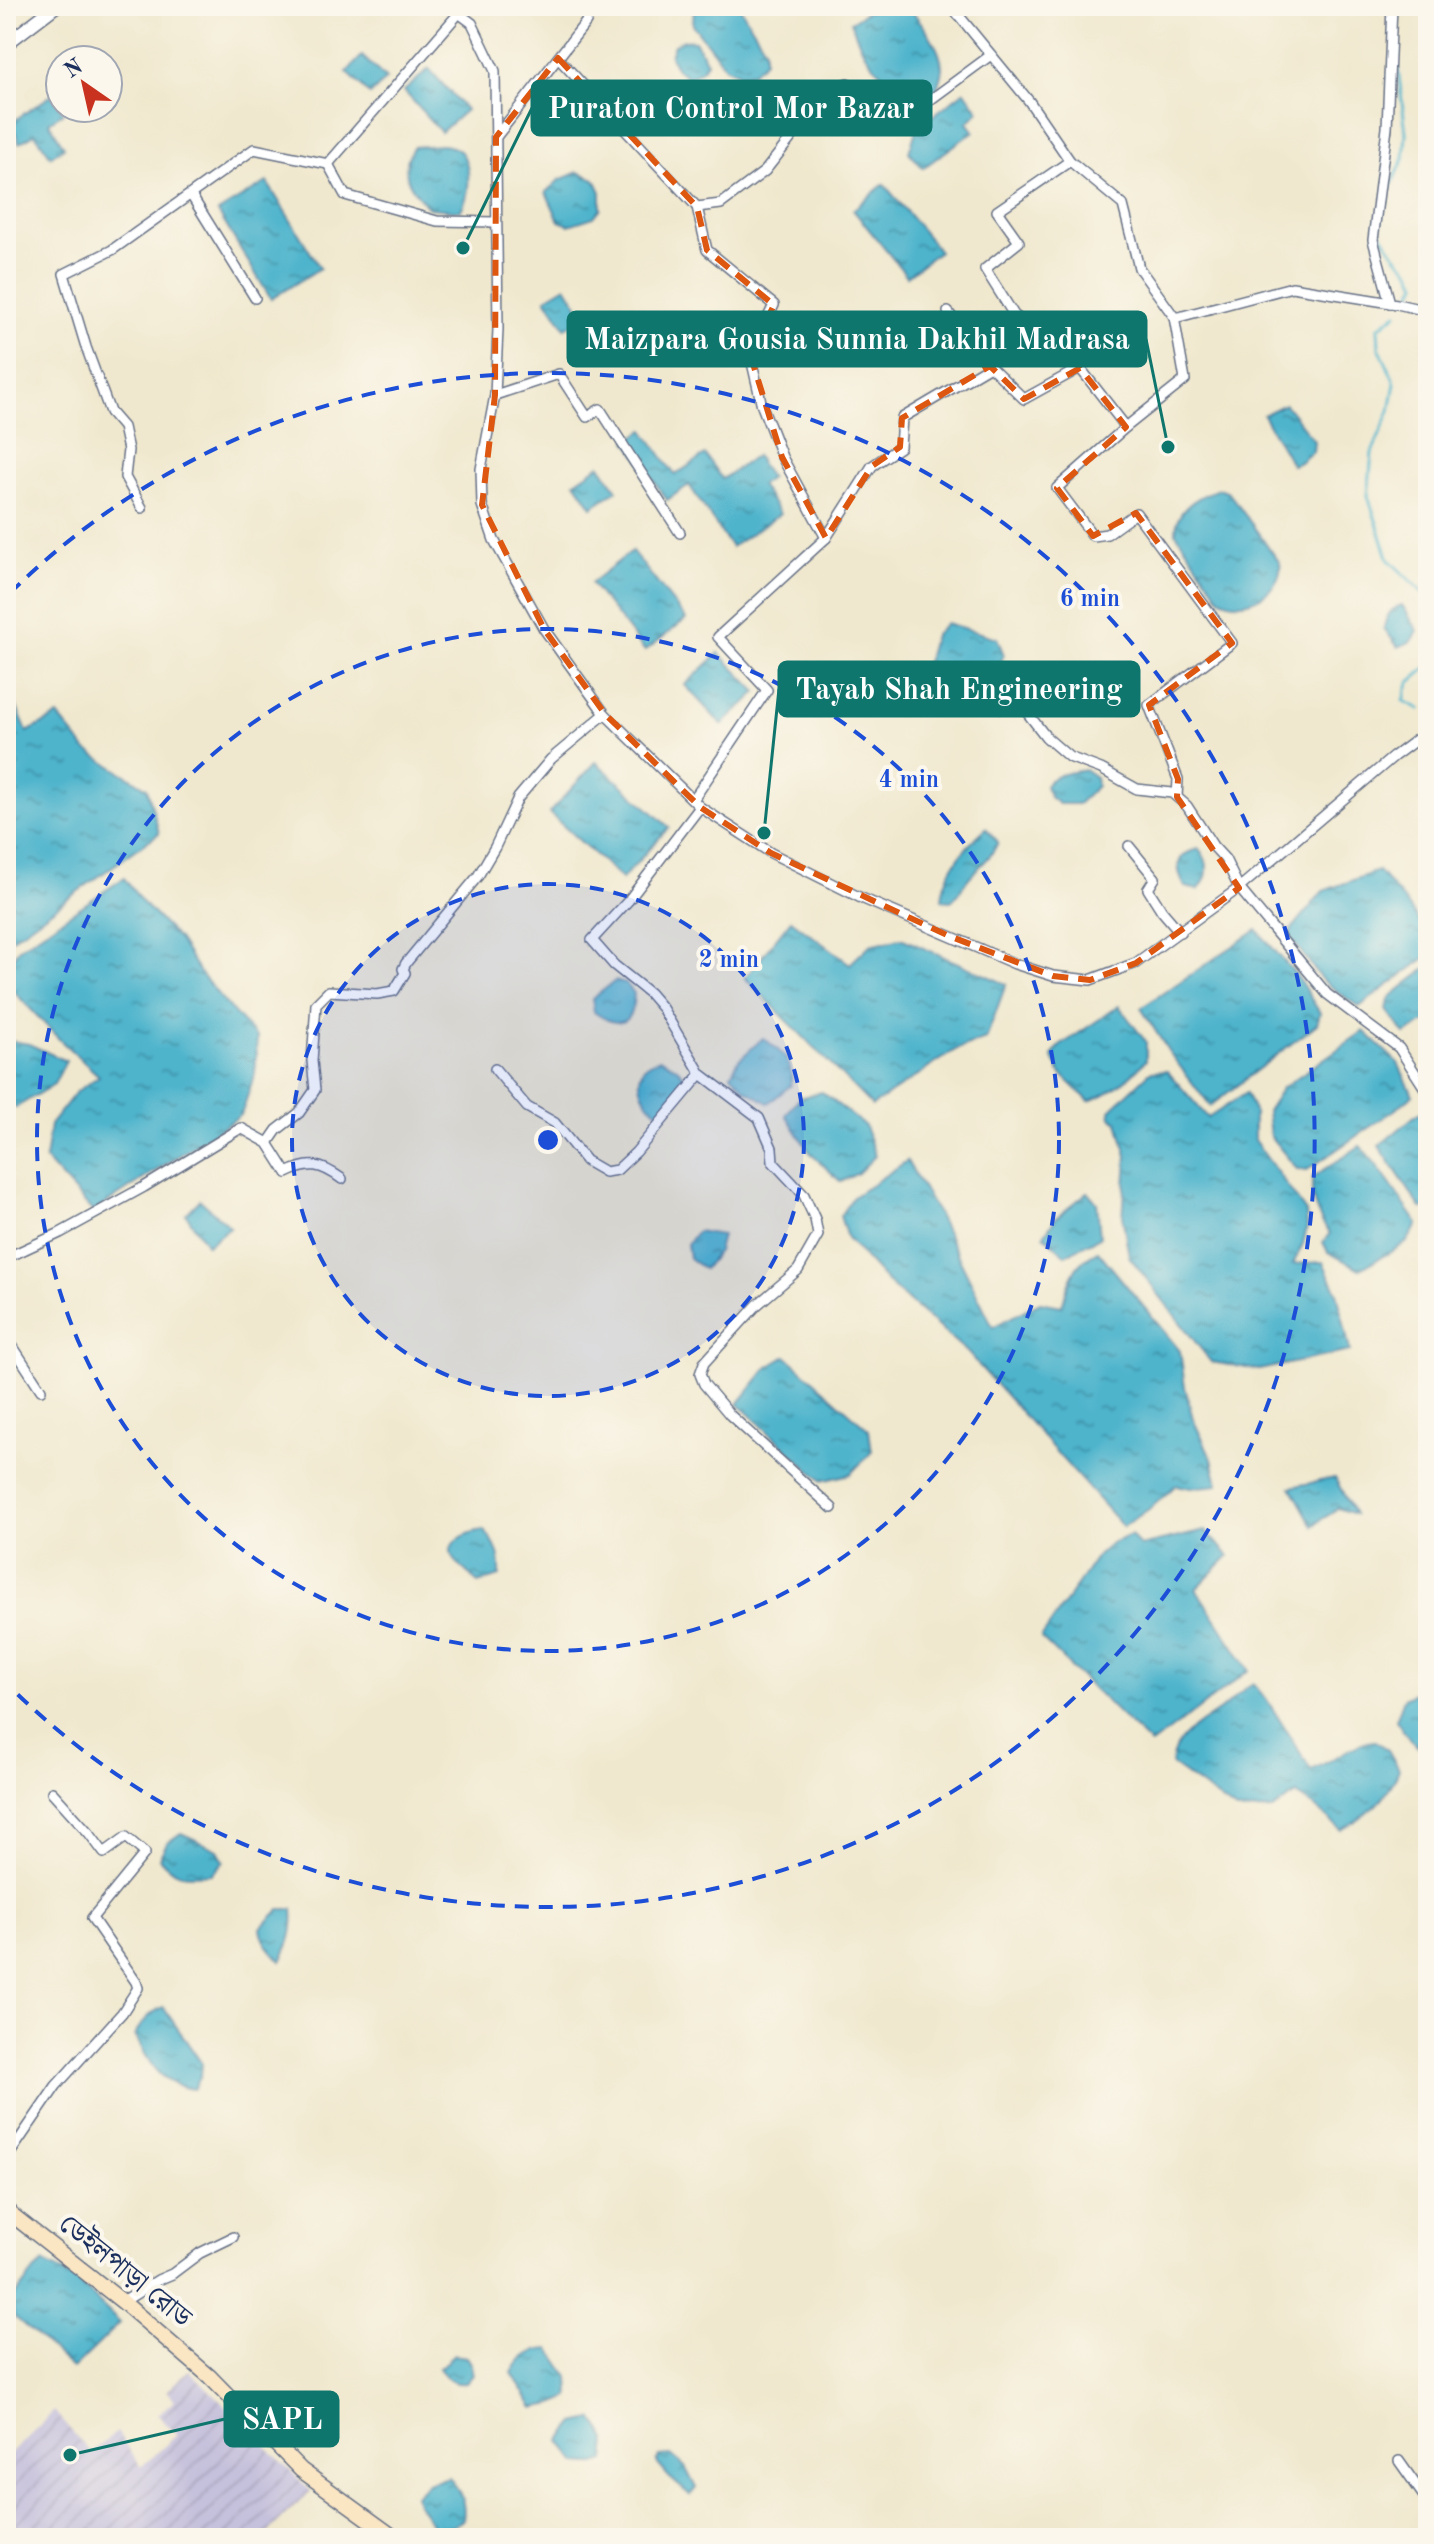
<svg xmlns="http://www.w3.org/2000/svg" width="1434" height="2544" viewBox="0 0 1434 2544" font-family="'Old Standard TT','Noto Serif Bengali',serif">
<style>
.industrial{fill:url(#industrial-furrows)}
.water{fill:url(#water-ripples);stroke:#347295;stroke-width:2}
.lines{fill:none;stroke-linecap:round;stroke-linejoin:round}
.stream{stroke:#4db4cc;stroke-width:3}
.minor-casing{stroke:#667085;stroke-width:12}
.tertiary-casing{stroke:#667085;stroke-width:15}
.secondary-casing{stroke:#667085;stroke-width:17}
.minor{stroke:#fff;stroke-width:9}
.tertiary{stroke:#fff;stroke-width:12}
.secondary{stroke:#fbe6c4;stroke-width:14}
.marked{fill:none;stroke:#de5710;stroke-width:6;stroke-dasharray:16 10;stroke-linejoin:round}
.ring{fill:none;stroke:#1d4ed8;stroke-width:4;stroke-dasharray:14 10}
.labels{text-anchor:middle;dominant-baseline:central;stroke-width:8;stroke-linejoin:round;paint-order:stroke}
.street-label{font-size:28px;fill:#1b2f5e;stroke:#fbf7ec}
.centre{fill:#1d4ed8;stroke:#fbf7ec;stroke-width:4}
.ring-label{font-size:24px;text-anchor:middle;font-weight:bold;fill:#1d4ed8;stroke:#fbf7ec;stroke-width:8;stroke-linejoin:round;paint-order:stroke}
.leader{fill:none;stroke:#0f766e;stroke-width:3}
.callout-dot{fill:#0f766e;stroke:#fbf7ec;stroke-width:3}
.callout{fill:#0f766e;stroke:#0f766e;stroke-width:3}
.callout-label{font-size:30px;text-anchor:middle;font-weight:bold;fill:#fff}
</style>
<defs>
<pattern id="industrial-furrows" width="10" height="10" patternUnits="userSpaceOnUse" patternTransform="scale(2)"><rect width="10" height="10" fill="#c5c0db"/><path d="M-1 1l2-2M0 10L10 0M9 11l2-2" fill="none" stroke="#a9a5be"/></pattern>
<pattern id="water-ripples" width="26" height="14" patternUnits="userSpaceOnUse" patternTransform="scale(2)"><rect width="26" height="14" fill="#4db4cc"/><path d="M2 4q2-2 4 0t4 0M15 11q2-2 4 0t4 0" fill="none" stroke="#3f93a9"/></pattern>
</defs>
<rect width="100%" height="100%" fill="#fbf7ec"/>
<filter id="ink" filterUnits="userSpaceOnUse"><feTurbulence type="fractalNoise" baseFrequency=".0125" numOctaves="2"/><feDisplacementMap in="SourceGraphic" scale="16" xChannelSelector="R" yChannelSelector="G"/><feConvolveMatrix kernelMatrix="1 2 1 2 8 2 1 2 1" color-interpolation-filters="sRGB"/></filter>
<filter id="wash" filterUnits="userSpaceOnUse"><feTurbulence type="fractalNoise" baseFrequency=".006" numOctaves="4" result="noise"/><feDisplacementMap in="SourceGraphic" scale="32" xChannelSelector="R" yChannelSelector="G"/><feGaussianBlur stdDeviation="1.8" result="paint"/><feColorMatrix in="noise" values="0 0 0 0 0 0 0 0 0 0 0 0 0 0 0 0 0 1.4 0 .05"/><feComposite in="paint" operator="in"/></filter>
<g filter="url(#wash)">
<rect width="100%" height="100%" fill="#f0e8ce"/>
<!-- industrial -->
<polygon class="industrial" points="189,2370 311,2491 263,2538 6,2538 6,2458 54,2411 91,2453 117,2432 141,2467 177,2435 157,2414 175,2401 167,2390"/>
<!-- water -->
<g class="water">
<polygon points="694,6 739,6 765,48 765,61 752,73 740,74 726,68 693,25"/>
<path d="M909 7C921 23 940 45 942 66 943 73 938 84 936 92L912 106C904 90 888 81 876 68 864 56 857 38 851 22L868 11Z"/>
<path d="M683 40 695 41 707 62C703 71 696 75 687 77L677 69 670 56 674 45Z"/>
<polygon points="362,56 386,79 370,95 347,72"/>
<polygon points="429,69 466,110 441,132 404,91"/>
<polygon points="965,91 979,111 967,123 974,131 923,168 909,152 919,122 931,117"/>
<polygon points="52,95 63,113 49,122 64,147 51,156 35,134 19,143 12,122"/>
<path d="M442 145C449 146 456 147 461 152 472 166 470 198 460 211L429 208C410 188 398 174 413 147Z"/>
<polygon points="578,172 595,179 601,192 601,208 594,217 569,225 559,221 546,192 559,180"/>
<polygon points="267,182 320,268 271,299 218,212"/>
<polygon points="884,184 939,251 907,276 853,210"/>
<polygon points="566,286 585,316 565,328 546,298"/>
<polygon points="1285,404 1314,441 1313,451 1300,462 1292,465 1263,415"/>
<polygon points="644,430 675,475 705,455 722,479 756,456 770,478 760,485 780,514 731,547 689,485 667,500 627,441"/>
<polygon points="600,465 617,490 592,507 575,482"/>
<path d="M1219 489 1229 493 1280 563C1284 591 1243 614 1220 598L1176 533C1175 509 1198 496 1219 489Z"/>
<polygon points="632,551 686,619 645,651 591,583"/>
<path d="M1402 605 1418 631 1412 641 1398 647 1384 628C1386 616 1390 610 1402 605Z"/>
<path d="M946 623 997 638 1004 655 976 704 962 709C946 696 935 684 925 666L934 635Z"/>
<polygon points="719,653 757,692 722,725 685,685"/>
<polygon points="6,682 27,732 58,716 87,751 147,788 159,833 10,940 6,940"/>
<polygon points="596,762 669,827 622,879 549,813"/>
<path d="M1086 770 1096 777 1097 786 1078 804H1059L1050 797 1045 786C1053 773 1072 772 1086 770Z"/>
<path d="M986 828 998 842C990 860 980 865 968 879 962 887 960 894 951 901L942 900C943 872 965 847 986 828Z"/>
<path d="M1199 849C1210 862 1210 877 1198 890L1185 887C1175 868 1175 854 1199 849Z"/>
<polygon points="1378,871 1403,899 1428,934 1428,956 1359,1007 1322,980 1288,934 1323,891"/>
<polygon points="124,878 142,902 178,939 200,973 226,1004 257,1038 255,1073 241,1115 93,1212 45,1160 50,1125 76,1092 99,1076 60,1040 6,983 6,972 18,949"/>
<polygon points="791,920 850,964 870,945 901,938 1006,984 986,1039 957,1049 872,1106 745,978"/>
<polygon points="1257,930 1297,976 1320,1013 1317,1024 1210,1106 1169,1052 1141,1008"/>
<polygon points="1428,967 1428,1021 1405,1034 1387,1010 1389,1000 1393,995"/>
<path d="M615 981 626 984 634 993C633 1025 619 1030 594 1012L592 999Z"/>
<path d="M1119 1006 1146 1042V1060C1130 1078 1112 1093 1089 1101L1060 1073 1052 1056 1060 1046Z"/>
<polygon points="1364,1031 1398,1063 1413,1095 1396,1109 1307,1170 1297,1169 1270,1136 1267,1111 1282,1088"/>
<path d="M763 1038C781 1051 794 1061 791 1085L769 1103 746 1090 731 1074 739 1060Z"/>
<polygon points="6,1040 29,1044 66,1061 54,1084 15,1108 6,1098"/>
<path d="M660 1059C684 1069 694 1079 676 1101 671 1107 668 1110 661 1113 647 1107 634 1084 643 1069 647 1063 654 1061 660 1059Z"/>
<polygon points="1167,1071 1208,1118 1246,1093 1254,1111 1254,1140 1306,1212 1307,1227 1303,1244 1293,1264 1323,1262 1337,1292 1350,1351 1259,1370 1211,1362 1129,1256 1123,1220 1127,1156 1118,1122 1111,1117 1110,1110 1150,1072"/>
<polygon points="822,1092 865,1126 875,1156 858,1173 841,1182 809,1151 786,1115 799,1098"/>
<polygon points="1428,1109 1428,1209 1421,1208 1379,1146 1417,1114"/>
<path d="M1360 1146 1376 1164 1418 1224 1406 1243 1360 1269 1328 1252 1323 1242 1330 1233C1317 1218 1309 1196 1313 1177Z"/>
<path d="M907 1161 937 1213 993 1327 1040 1302 1062 1306C1069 1280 1073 1263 1098 1251L1180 1351 1185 1387 1193 1419 1212 1459 1218 1485 1191 1488 1176 1485 1153 1506 1123 1527 968 1353 886 1281 847 1238 840 1216 853 1197Z"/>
<polygon points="1088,1192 1097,1203 1100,1237 1065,1255 1044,1235 1056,1218"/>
<polygon points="200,1200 230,1227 207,1245 186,1214"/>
<polygon points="697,1231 722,1235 718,1251 704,1269 689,1258 687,1244"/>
<polygon points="786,1356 869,1430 872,1452 850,1474 822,1481 738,1404 768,1367"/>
<polygon points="1335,1478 1354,1514 1338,1508 1313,1526 1291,1487"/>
<path d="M483 1530C497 1544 501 1557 500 1576L478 1583C471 1575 461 1568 455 1560 440 1542 470 1532 483 1530Z"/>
<polygon points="1205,1531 1229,1556 1196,1589 1249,1670 1151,1745 1041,1638 1097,1556 1111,1543 1131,1535 1140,1546"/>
<path d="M1253 1683 1269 1703 1311 1770C1334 1761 1350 1744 1375 1741L1388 1750 1399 1769C1388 1799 1368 1815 1341 1830L1315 1807 1296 1794 1272 1810 1236 1811 1171 1764C1173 1734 1207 1721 1228 1704 1236 1696 1243 1689 1253 1683Z"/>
<polygon points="1428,1686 1428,1755 1410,1740 1396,1720 1404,1698"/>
<path d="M181 1833 218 1850 224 1861 212 1874C187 1875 177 1879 159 1858L167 1843Z"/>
<path d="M280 1909H293C295 1929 291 1943 281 1961 273 1952 262 1942 261 1928Z"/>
<path d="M163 2007 202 2064 201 2075 194 2089C159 2085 150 2064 135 2035 141 2023 150 2013 163 2007Z"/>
<polygon points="44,2263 74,2278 120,2323 73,2369 15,2317 10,2302 35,2270"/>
<path d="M550 2349 569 2377 570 2397 553 2404 534 2408 512 2373C520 2357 531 2350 550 2349Z"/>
<path d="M454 2355 466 2357 471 2365 473 2375 466 2383C452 2384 447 2380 439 2368Z"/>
<polygon points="594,2419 607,2440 605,2461 595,2464 577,2463 561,2441 576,2423"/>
<polygon points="671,2455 685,2467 696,2488 690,2495 669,2477 657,2463 660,2456"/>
<path d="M449 2477C460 2491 466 2502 463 2519L453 2526 434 2528 417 2503 415 2495 428 2484Z"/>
</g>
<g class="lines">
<!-- stream -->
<g class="stream">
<polyline points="1400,6 1396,23 1396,53 1406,133 1404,159 1384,200 1379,231 1397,257 1411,271 1417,283 1411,296"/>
<polyline points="1397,313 1378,328 1379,347 1395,383 1390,411 1372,453 1368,496 1389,560 1428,597"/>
<polyline points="1420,709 1404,701 1409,683 1428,667"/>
</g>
</g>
</g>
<g filter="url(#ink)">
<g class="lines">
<defs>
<g id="minor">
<polyline points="449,6 472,23 495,71 498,329 495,395 481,469 482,505 494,540 544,629 605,714 700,807 771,853 859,897 1015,964 1053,976 1090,980 1136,963 1239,888 1393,757 1428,731"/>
<polyline points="951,6 1029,101 1070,161 1123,205 1139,268 1175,318 1292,287 1397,304 1428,311"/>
<polyline points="558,58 697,207 707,250 774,305 750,354 762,406 782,457 826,538"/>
<polyline points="496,137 586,22 590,6"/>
<polyline points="1070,161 997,211 1019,242 985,269 1014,315 1080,368"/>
<polyline points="328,164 459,13"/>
<polyline points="191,195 255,298"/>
<polyline points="697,207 721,204 765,171 829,90 847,83 907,117 991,55"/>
<polyline points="1390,303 1373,240 1387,128 1392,6"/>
<polyline points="948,312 990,366"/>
<polyline points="495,395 559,374 587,417 600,409 680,533"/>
<polyline points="1126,427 1185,380 1174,317"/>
<polyline points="142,508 125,477 128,450 123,427 110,412 86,347 64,274 112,250 254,149 328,164 345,195 437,221 496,222"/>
<polyline points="1002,708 1019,702 1046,737 1069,757 1101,769 1137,789 1172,793 1187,806 1213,846 1225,859 1239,888 1327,994 1399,1048 1428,1093"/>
<polyline points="693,800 767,690 718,637 826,538 872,466 900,447 902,418 990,366 1024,399 1080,368 1126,427 1057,488 1093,536 1107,534 1136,513 1232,643 1149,705 1178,779 1177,797"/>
<polyline points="700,807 628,901 592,940 614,965 649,993 662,1008 701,1074 759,1118 772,1148 773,1162 804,1195 815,1219 818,1235 798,1270 757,1305 704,1363 700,1374 704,1384 730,1415 832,1508"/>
<polyline points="1129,846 1155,878 1148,889 1162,911 1180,932"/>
<polyline points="495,1069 527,1107 555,1123 586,1161 605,1172 617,1170 636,1152 701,1074"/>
<polyline points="268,1143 277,1130 299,1113 315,1090 312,1061 316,1004 329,991 377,994 394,991 405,973 403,969 406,963 478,876 495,847 518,798 551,759 605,714"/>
<path d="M6 1258 60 1233 144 1187 241 1128 268 1143 287 1173C310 1161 321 1164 342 1179"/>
<polyline points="6,1336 41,1390"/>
<polyline points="6,2159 56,2086 122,2013 138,1988 136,1982 92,1918 145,1853 126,1837 104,1853 89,1833 52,1792"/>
<polyline points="123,2302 158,2280 172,2274 200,2253 233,2237"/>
<polyline points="1399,2461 1428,2502"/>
</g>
<polyline id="tertiary" points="6,44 56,6"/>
<polyline id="secondary" points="6,2210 123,2302 209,2376 301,2470 395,2538"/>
</defs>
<!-- minor casing -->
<use href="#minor" class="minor-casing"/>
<!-- tertiary casing -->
<use href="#tertiary" class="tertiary-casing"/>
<!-- secondary casing -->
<use href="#secondary" class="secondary-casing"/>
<!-- minor -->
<use href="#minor" class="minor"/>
<!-- tertiary -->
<use href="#tertiary" class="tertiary"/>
<!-- secondary -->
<use href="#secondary" class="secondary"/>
</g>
</g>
<!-- marked area -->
<path class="marked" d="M558 58 697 207 707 250 774 305 750 354 782 457 826 538 872 466 900 447 902 418 990 366 1024 399 1080 368 1126 427 1057 488 1093 536 1136 513 1232 643 1149 705 1178 779 1177 797 1239 888 1136 963 1090 980 1053 976 949 936 771 853 700 807 605 714 544 629 482 505 495 395 496 137Z"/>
<!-- distance rings -->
<circle cx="548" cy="1140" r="256" fill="#1d4ed8" fill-opacity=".12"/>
<g class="ring">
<circle cx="548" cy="1140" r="256"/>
<circle cx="548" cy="1140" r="511"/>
<path d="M10 593A767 767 0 1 1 10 1687"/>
</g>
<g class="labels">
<!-- street labels -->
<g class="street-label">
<text transform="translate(124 2272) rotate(39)">ডেইলপাড়া রোড</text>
</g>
</g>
<circle cx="548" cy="1140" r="12" class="centre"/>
<g class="ring-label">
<text x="1090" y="606">6 min</text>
<text x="909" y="787">4 min</text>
<text x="729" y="967">2 min</text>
</g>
<!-- callouts -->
<path class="leader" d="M463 248L532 108M1168 447L1146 339M764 833L779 689M70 2455L225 2419"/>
<g class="callout-dot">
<circle cx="463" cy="248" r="8"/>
<circle cx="1168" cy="447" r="8"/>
<circle cx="764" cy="833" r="8"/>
<circle cx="70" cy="2455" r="8"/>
</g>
<g class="callout">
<rect x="532" y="81" width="399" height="54" rx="8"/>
<rect x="568" y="312" width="578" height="54" rx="8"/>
<rect x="779" y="662" width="360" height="54" rx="8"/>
<rect x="225" y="2392" width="113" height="54" rx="8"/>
</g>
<g class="callout-label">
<text x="731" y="118">Puraton Control Mor Bazar</text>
<text x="857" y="349">Maizpara Gousia Sunnia Dakhil Madrasa</text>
<text x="959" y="699">Tayab Shah Engineering</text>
<text x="282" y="2429">SAPL</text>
</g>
<!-- margin -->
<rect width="1434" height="2544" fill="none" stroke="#fbf7ec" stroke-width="32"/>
<!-- north arrow -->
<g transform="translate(84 84) rotate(326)"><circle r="38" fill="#fbf7ec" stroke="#a1a7b3" stroke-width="2"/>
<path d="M0-6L14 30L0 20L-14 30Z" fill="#c8321e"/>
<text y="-12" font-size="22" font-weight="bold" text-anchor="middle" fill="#1b2f5e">N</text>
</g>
</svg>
